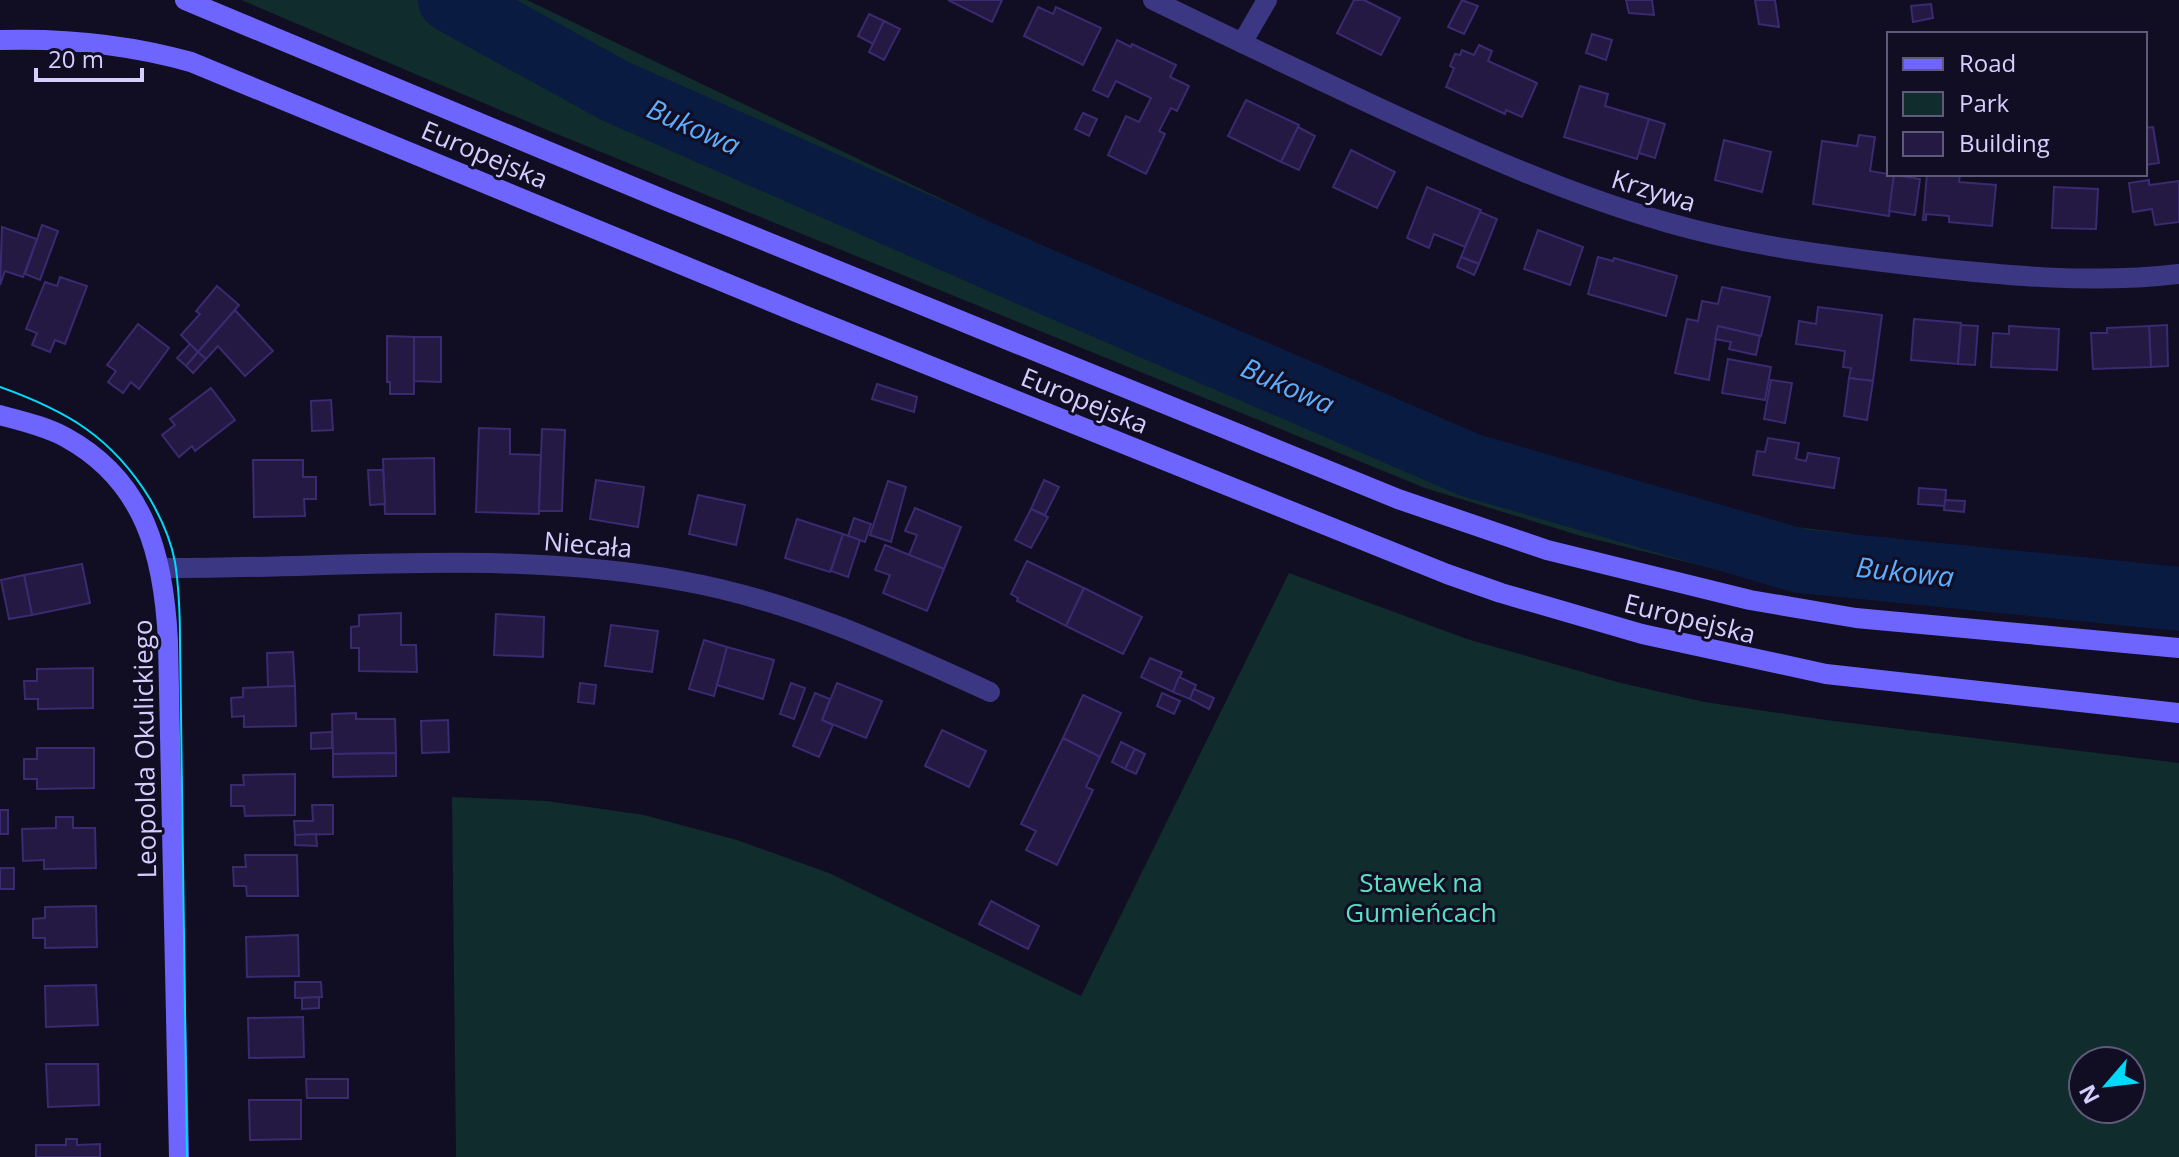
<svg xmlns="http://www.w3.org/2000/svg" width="2179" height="1157" viewBox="0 0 2179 1157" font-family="'Open Sans',sans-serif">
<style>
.green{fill:#102c2c;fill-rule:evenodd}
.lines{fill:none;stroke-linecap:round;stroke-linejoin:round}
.river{stroke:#091b40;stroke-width:64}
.building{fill:#231943;stroke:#3a2a70;stroke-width:2}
.street{stroke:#3c3782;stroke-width:20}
.secondary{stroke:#6e65ff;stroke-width:20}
.tram{stroke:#00d9f9;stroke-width:2}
.labels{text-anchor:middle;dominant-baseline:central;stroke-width:6;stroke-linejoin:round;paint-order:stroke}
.street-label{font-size:26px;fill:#d5ceff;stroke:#110d22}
.park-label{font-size:26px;fill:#58e1c3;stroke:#110d22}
.water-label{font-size:28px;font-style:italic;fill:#5cafff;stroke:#110d22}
</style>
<rect width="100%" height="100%" fill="#110d22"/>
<!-- green -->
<g class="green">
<polygon points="241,0 527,0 1196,321 1588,485 1682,513 1854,534 1857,593 1731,573 1581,536 1425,488 552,132"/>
<path d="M1289 573 1467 639 1621 683 1705 702 1826 720 2179 763V1157H456L452 797 547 801 644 815 737 840 829 873 1081 996ZM2083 1061H2131V1109H2083Z"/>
</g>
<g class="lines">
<!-- river -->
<polyline class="river" points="450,0 615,91 1040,279 1470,465 1800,561 2179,599"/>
</g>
<!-- building -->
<g class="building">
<polygon points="948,0 1002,0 992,22"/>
<polygon points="1354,0 1364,0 1400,18 1381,55 1337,33"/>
<polygon points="1462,0 1478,6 1464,34 1448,27"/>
<polygon points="1626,0 1652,0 1654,15 1629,13"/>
<polygon points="1755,0 1775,0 1779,27 1759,24"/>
<polygon points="1931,4 1933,18 1913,22 1911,6"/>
<polygon points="1038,7 1053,14 1056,7 1101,28 1083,65 1024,36"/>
<polygon points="869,14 884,21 873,44 858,36"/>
<polygon points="884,21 900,29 884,60 869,52"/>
<polygon points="1592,34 1612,40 1606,60 1586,53"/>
<polygon points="1117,40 1131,47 1132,44 1176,65 1170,77 1189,86 1177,111 1171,108 1159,131 1165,134 1146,174 1108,155 1126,116 1139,122 1151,98 1116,81 1108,97 1093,90"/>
<polygon points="1479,45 1492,51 1488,61 1537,83 1522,117 1506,110 1505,114 1446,87 1454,68 1450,66 1455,54 1460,55 1462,50 1474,55"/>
<polygon points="1580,86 1608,94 1605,106 1649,119 1637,159 1564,137"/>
<polygon points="1246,100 1299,125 1281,162 1228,136"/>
<polygon points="1083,113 1097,119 1089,136 1075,129"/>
<polygon points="1649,119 1665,124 1655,158 1639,153"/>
<polygon points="1298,127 1315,136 1299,170 1281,162"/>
<polygon points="2153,127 2159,163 2145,165 2145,128"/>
<polygon points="1859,135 1875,137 1870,171 1894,175 1889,216 1813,204 1822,141 1857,146"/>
<polygon points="1724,140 1771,152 1762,192 1715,180"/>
<polygon points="1351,150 1395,172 1377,208 1333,187"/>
<polygon points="1927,174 1960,174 1959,182 1996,185 1992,226 1949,222 1949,216 1926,214 1926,220 1923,220"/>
<polygon points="1894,175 1920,179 1915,215 1889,211"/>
<polygon points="2149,180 2149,185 2179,181 2179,222 2155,225 2152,209 2133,212 2129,183"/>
<polygon points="1427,187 1481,210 1465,247 1434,234 1429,248 1407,238"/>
<polygon points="2054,187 2098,189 2096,229 2052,228"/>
<polygon points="1480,212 1497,219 1479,264 1461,257"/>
<polygon points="42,225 58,231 40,280 25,274"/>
<polygon points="2,227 37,239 23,277 5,271 0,285"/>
<polygon points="1538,230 1583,247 1570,285 1524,269"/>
<polygon points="1461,257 1479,264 1474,275 1457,267"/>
<polygon points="1598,257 1613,261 1614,258 1677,276 1666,316 1588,294"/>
<polygon points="60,277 87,286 65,344 55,340 50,352 32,345 37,333 26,329 45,282 57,286"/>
<polygon points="217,286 239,305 198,352 181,335 200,314 196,311"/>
<polygon points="1722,287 1770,297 1761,336 1718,326 1709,380 1675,373 1687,319 1698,321 1702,301 1718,304"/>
<polygon points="1818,307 1882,315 1873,381 1849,378 1851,368 1843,367 1845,351 1796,344 1799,321 1816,324"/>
<polygon points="235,310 273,351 245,376 218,346 206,359 198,352"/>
<polygon points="1914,319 1961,323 1958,364 1911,360"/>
<polygon points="138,324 169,348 139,389 131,382 123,393 108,382 116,371 107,365"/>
<polygon points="1961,325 1978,326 1975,365 1958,364"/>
<polygon points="2167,325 2168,366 2151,367 2149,326"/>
<polygon points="1718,326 1760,336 1756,355 1729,349 1731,342 1715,339"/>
<polygon points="2009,326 2059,329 2057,370 1991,367 1993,333 2009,334"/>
<polygon points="2149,326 2151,367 2093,369 2091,333 2107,333 2107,328"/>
<polygon points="387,336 414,337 414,394 390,394 390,382 387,382"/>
<polygon points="414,337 441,337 441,382 414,381"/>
<polygon points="190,344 198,352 186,366 177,358"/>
<polygon points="198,352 206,359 193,373 186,366"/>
<polygon points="1728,359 1771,367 1765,400 1722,393"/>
<polygon points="1849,378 1873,381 1867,420 1844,416"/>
<polygon points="1771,380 1792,383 1785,423 1764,419"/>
<polygon points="877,384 917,397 914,412 872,399"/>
<polygon points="211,388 235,420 195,451 192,446 179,457 162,435 175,425 170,419"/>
<polygon points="331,400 333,430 312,431 311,401"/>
<polygon points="479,428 510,429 510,454 541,455 539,514 476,512"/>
<polygon points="542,429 565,430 562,511 539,511"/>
<polygon points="1768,438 1799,443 1796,459 1806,461 1808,453 1839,458 1834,488 1753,475 1757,451 1765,452"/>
<polygon points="434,458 435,514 385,514 383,459"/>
<polygon points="253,460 303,460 303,477 316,477 316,499 304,499 305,516 254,517"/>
<polygon points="368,470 383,470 385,504 370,505"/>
<polygon points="596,480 644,487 638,527 590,519"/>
<polygon points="1044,480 1059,487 1045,515 1031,509"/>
<polygon points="888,481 906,487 891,542 870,535"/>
<polygon points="1919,488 1946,490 1945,506 1918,504"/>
<polygon points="698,495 745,505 736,545 689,534"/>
<polygon points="1945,500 1965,501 1964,512 1944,510"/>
<polygon points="915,508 961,527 944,569 909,555 917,535 905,531"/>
<polygon points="1031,509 1048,517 1031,548 1015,540"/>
<polygon points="854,518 871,524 865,542 848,536"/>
<polygon points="797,519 843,534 830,572 785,558"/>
<polygon points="843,534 860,540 848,577 831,571"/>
<polygon points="885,545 944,569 927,611 883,593 890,575 875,570"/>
<polygon points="1027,561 1084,588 1066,626 1017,601 1018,598 1011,594"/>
<polygon points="82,564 90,603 32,615 24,575"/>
<polygon points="24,575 32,615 9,619 1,580"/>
<polygon points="1084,588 1142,617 1123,654 1066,626"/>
<polygon points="401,613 401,645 416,645 417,672 359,671 359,648 351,648 351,627 359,626 359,615"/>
<polygon points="496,614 544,617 543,657 494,655"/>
<polygon points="611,625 658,631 652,672 605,666"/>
<polygon points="704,640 727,647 714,696 689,689"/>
<polygon points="727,647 774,660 763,699 717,685"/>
<polygon points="293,652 295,686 268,687 267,653"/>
<polygon points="1150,658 1182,672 1173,692 1141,677"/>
<polygon points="93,668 93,708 38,709 38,699 25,699 24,681 37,681 37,669"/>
<polygon points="1179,677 1196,685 1190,699 1173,692"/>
<polygon points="580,683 596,685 594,704 578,702"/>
<polygon points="791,683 805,688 794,719 780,714"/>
<polygon points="837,683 882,701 866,738 822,720"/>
<polygon points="295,686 296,726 244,727 244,716 232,717 231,698 243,697 243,688"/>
<polygon points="1194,689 1214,698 1209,709 1190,699"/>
<polygon points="815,693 830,699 822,720 833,725 819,757 793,746"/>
<polygon points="1162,693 1180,701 1174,714 1157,706"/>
<polygon points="1083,695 1121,713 1100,757 1063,738"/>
<polygon points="356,713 356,719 395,719 396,753 333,754 332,714"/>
<polygon points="448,720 449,752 422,753 421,721"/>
<polygon points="942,730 986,751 969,787 925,766"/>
<polygon points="332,732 332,748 311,749 311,733"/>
<polygon points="1063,738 1100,757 1086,787 1093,790 1057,865 1026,850 1036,831 1021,824"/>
<polygon points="1121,742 1135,749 1125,769 1112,762"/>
<polygon points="37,748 94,748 94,788 37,789 37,779 24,779 24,759 37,759"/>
<polygon points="1135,749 1145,754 1136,774 1125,769"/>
<polygon points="396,753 396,776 333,777 333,754"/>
<polygon points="295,774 295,815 245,816 244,806 231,806 231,785 244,785 243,775"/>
<polygon points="312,805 333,805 333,834 295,835 294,821 313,821"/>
<rect x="0" y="810" width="8" height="24"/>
<polygon points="56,817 73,817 73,828 95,828 96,868 44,869 44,860 23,861 22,829 56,828"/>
<polygon points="316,834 317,846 295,845 295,835"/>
<polygon points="245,855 297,855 298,896 247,896 246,886 234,886 233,867 246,867"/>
<rect x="0" y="868" width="14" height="21"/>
<polygon points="991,901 1039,926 1028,949 979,924"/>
<polygon points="96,906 97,947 45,948 45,938 33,938 33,919 45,918 45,907"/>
<polygon points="298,935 299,976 247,977 246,937"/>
<polygon points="295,982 321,982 322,997 295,998"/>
<polygon points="96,985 98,1025 46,1027 45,986"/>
<polygon points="319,997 319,1008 302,1009 302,998"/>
<polygon points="303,1017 304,1057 249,1058 248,1018"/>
<polygon points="46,1064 98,1064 99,1105 48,1107"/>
<polygon points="306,1079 348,1079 348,1098 307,1098"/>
<polygon points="249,1100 301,1100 301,1139 250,1140"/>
<polygon points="66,1139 77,1139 77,1145 100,1144 100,1157 36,1157 36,1145 66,1145"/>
</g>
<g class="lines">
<!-- street -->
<g class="street">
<path d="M1153 0C1231 38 1309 75 1388 112 1479 154 1573 196 1669 223 1753 247 1839 257 1926 267 2010 276 2094 284 2179 274"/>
<polyline points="1242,43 1267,0"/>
<path d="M161 568C335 569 511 549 682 581 790 600 892 647 990 692"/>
</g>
<!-- secondary -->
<g class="secondary">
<polyline points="185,0 667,201 1398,499 1547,550 1750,600 1856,618 2179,648"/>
<path d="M0 40C66 38 127 44 191 62L801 314 1447 574 1501 593 1642 634 1826 674 2179 713"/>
<path d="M0 415C21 421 45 426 65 437 146 481 164 557 168 642L179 1157"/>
</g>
<!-- tram -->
<path class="tram" d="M0 387C67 411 112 437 150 499 161 518 171 540 175 562 179 588 180 615 180 642L187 1157"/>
</g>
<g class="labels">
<!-- street labels -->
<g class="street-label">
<text transform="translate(485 154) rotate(23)">Europejska</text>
<text transform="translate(1654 190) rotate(17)">Krzywa</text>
<text transform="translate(1085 400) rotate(22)">Europejska</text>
<text transform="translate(588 544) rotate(5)">Niecała</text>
<text transform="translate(1690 618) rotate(14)">Europejska</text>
<text transform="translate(144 749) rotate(-91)">Leopolda Okulickiego</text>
</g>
<!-- park labels -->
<g class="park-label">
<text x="1421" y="882">Stawek na<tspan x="1421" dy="30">Gumieńcach</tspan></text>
</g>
<!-- water labels -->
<g class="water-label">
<text transform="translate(694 126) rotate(24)">Bukowa</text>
<text transform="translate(1288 385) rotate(24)">Bukowa</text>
<text transform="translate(1905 571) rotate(6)">Bukowa</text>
</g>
</g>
<!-- legend -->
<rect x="1887" y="32" width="260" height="144" fill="#110d22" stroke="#5f5a7a" stroke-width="2"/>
<rect x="1903" y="58" width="40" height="12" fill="#6e65ff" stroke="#5f5a7a" stroke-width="2"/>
<text x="1959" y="72" font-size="24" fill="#d5ceff">Road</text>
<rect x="1903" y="92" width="40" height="24" fill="#102c2c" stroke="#5f5a7a" stroke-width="2"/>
<text x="1959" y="112" font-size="24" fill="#d5ceff">Park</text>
<rect x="1903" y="132" width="40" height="24" fill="#231943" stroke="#5f5a7a" stroke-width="2"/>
<text x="1959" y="152" font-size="24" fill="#d5ceff">Building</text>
<!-- north arrow -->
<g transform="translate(2107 1085) rotate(242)"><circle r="38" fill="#110d22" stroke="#5f5a7a" stroke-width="2"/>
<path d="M0-6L14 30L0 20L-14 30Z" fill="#00d9f9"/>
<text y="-12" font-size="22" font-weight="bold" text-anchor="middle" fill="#d5ceff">N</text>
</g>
<!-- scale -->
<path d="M36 68v12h106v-12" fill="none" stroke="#d5ceff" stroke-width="4"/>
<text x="48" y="68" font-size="24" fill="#d5ceff" stroke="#110d22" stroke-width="6" paint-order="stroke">20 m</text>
</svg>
